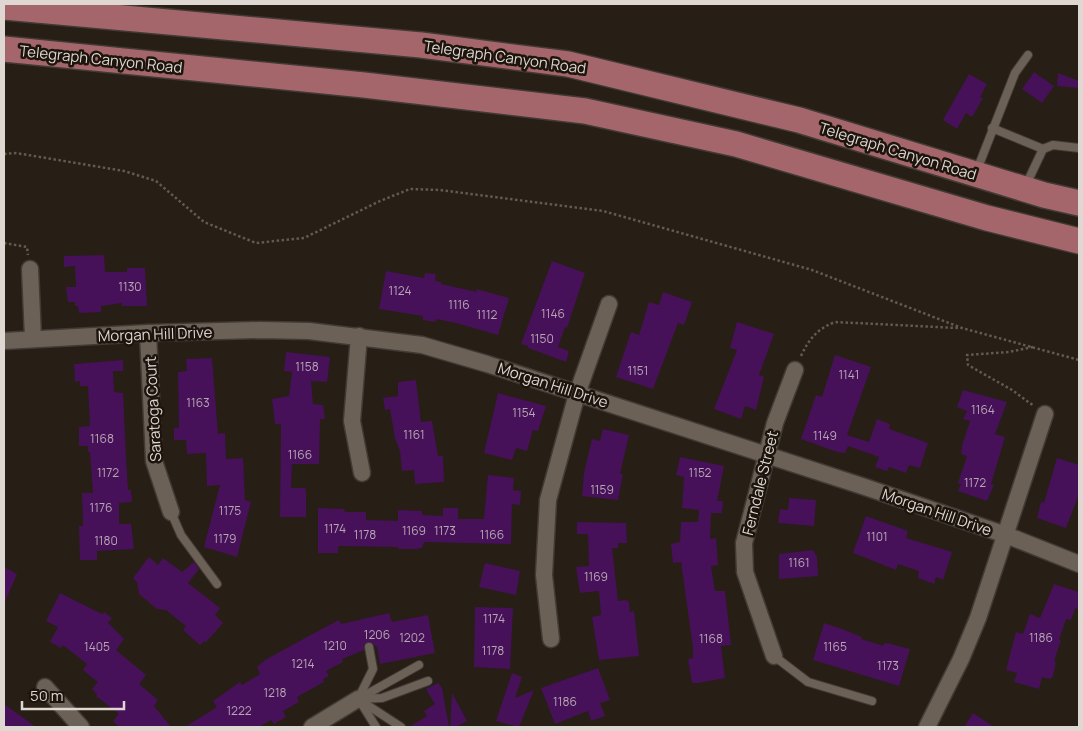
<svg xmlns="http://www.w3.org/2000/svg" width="1083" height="731" viewBox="0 0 1083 731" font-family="Manrope,sans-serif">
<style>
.building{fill:#461158}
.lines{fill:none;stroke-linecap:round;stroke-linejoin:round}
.service-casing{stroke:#413a35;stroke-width:10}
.minor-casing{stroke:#413a35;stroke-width:19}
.primary-casing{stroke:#413a35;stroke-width:28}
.path{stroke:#635a53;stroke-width:2.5;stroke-dasharray:2.5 2.5;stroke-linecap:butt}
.service{stroke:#6c6157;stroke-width:8}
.minor{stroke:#6c6157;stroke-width:16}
.primary{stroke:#a4666b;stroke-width:25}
.labels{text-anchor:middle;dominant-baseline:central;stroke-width:5;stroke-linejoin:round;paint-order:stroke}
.number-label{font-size:12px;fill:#b8a6b4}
.street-label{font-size:15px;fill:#ded7d2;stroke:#1d150d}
</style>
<rect width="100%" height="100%" fill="#271e16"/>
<!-- building -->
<g class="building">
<polygon points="1034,72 1054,86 1042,103 1022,89"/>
<polygon points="1058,73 1079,81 1079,88 1057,86"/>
<polygon points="969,74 987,84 980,97 983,98 972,117 966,113 957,129 943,120"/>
<polygon points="104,255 105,272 127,272 127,268 145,268 147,306 122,306 122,303 101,306 101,312 79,313 78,306 75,306 75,302 68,302 66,287 76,287 75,266 64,267 64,256"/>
<polygon points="552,261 585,273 567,328 565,327 558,347 569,351 566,362 528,348 528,346 521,344"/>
<polygon points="386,271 424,278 425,273 436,274 435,281 441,282 441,284 477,292 476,289 509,298 498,335 456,323 436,319 435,322 423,320 423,316 379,309"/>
<polygon points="663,292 692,302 684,325 678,323 653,389 616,377 631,332 639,335 649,302 659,305"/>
<polygon points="737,322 774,334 759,375 764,377 756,410 745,406 741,419 714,409 737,350 730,348"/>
<polygon points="286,352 330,357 327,382 311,381 313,404 323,405 325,419 320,419 319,464 292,464 291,488 305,488 306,490 306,517 280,517 281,424 275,424 272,399 289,396 292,372 284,371"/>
<polygon points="835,355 871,367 847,435 869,442 877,419 890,424 889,429 928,443 920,468 909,465 906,473 889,467 887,471 875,467 879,457 848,446 845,453 837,452 801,439 816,395 822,397"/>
<polygon points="212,358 218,434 225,433 226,459 243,458 245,500 251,502 237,557 204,547 220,485 207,486 206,453 187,454 186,440 174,440 174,428 179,428 178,372 187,371 186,359"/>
<polygon points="123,360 123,371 113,371 114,392 123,393 126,458 128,490 131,490 132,502 119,503 119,524 131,524 134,549 97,551 97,560 80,560 79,526 83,526 82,493 93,493 90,452 88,452 88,446 79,446 79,427 90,426 88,386 80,386 80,381 75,382 74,364"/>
<polygon points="416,380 421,422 432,421 438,456 443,456 444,482 415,484 414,470 402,471 400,451 395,438 390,409 385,410 383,398 398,396 398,382"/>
<polygon points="963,390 1007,402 995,434 1005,437 991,484 994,485 987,501 958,491 961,484 958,483 967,456 961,454 962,446 970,421 963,419 967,411 957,407"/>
<polygon points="498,393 546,406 538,431 533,430 527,451 516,448 512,460 484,453"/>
<polygon points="603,429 629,435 620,474 623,474 618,500 582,496 584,473 592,439 600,441"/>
<polygon points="680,457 724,466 717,501 723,501 722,513 711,513 710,539 716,538 718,565 711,566 715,591 725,591 731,645 721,646 725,678 698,683 692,683 688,659 693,658 693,648 681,562 673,563 671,544 680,542 681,522 698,522 699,510 682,508 684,477 676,475"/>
<polygon points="1057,458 1079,465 1079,494 1066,528 1037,518 1041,502 1044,503"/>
<polygon points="488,475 514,478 513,490 521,491 520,505 512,504 511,544 424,542 422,548 416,549 398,549 398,547 338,546 338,553 318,553 318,508 344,509 345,512 366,512 366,520 398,521 398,510 422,511 422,515 443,516 443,508 458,508 458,519 484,519"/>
<polygon points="789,498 816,500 814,526 778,523 780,509 788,510"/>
<polygon points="866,516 908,531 906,538 952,552 943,580 936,577 934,584 918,578 919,571 898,564 896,570 853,553"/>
<polygon points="577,522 626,523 627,543 618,543 618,548 612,548 618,601 626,600 629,602 630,612 634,611 639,656 599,660 592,617 601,615 599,591 580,593 576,567 589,566 588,534 577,534"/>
<polygon points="813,550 817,557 818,576 779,579 779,554"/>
<polygon points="149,557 158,565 163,558 182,572 194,562 199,569 188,583 220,608 215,615 223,623 206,642 204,641 200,645 183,630 186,626 166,610 157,609 139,594 137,582 133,578"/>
<polygon points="485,563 520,571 516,595 479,587"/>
<polygon points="4,567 17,574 4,604"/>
<polygon points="1054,584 1079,592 1079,610 1075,608 1071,620 1066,619 1059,640 1061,640 1054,661 1056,662 1053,676 1050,679 1042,677 1039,689 1014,682 1017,673 1006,670 1016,632 1023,634 1030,614 1040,618"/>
<polygon points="60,593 102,614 104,612 112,618 108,623 124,639 116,650 146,675 139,684 158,700 154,706 171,727 120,727 113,721 119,714 96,696 97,694 92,689 98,682 83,670 87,664 63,645 61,648 50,642 58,627 46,621"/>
<polygon points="475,607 513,608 510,669 474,667"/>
<polygon points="389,613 392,622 428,615 435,653 380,664 377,647 368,642 364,645 364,650 342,659 343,662 326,671 329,676 323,679 324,682 297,697 299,702 283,711 286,717 274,724 271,720 259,727 185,727 217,707 213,701 240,682 242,685 260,674 257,667 265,660 307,637 339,620 341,624"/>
<polygon points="824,623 842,629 862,637 861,639 884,646 884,643 891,644 910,649 899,686 813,660"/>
<polygon points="598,668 610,700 600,703 605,716 591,721 588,711 555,724 541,688"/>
<polygon points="512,673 522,677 515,698 534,690 519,727 496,721"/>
<polygon points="438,683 442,688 449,727 409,727 427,716 424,711 435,704 426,689"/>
<polygon points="452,693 467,721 456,727 450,727"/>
<polygon points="4,704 36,727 4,727"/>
<polygon points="973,713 994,727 964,727"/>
</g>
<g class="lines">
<defs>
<g id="service">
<polyline points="992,128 1043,149"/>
<polyline points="977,170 1015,73 1028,55"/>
<polyline points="1026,185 1043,149 1053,145 1079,148"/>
<polyline points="171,512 181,535 217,584"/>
<polyline points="774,656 808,682 872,701"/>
<polyline points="360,698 419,665"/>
<polyline points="358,699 382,698 428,681"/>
<polyline points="358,699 373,669 369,647"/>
<polyline points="358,699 401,727"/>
<polyline points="361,703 376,727"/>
</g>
<g id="minor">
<polyline points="30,269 33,338"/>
<polyline points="148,333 154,461 171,512"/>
<polyline points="359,336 352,421 362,473"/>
<polyline points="4,341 148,333 259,330 309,331 422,345 487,364 862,486 1006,535 1079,564"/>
<polyline points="551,639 544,575 548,500 577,394 609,304"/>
<polyline points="774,656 745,572 744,543 775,423 795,370"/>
<polyline points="45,687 81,727"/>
<polyline points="312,727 358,699"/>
<polyline points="927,727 961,659 978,618 1045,414"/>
</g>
<g id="primary">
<polyline points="4,7 421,45 568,64 799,120 1044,195 1079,203"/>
<polyline points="4,49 364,85 585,111 736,144 987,218 1079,241"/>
</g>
</defs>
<!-- service casing -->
<use href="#service" class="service-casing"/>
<!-- minor casing -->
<use href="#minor" class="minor-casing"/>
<!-- primary casing -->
<use href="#primary" class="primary-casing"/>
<!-- path -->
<g class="path">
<polyline points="4,154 16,153 124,171 156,181 204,222 256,243 304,238 380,201 410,189 440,190 603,211 812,270 962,328 1079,360"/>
<polyline points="4,243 27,247 28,255"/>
<polyline points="1033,347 1009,352 967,355 968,365 1012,390 1034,406"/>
<path d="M801 356C809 339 817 329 835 322L958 328"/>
</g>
<!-- service -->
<use href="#service" class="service"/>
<!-- minor -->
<use href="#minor" class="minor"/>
<!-- primary -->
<use href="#primary" class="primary"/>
</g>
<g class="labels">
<!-- number labels -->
<g class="number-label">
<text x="130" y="286">1130</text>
<text x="400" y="290">1124</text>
<text x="459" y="304">1116</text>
<text x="553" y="313">1146</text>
<text x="487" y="314">1112</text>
<text x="542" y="338">1150</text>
<text x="307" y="366">1158</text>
<text x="638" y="370">1151</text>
<text x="849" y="374">1141</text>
<text x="198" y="402">1163</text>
<text x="983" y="409">1164</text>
<text x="524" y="412">1154</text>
<text x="414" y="434">1161</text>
<text x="825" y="435">1149</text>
<text x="102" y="438">1168</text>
<text x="300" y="454">1166</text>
<text x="108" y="472">1172</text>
<text x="700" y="472">1152</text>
<text x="975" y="482">1172</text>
<text x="602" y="489">1159</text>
<text x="101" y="507">1176</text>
<text x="230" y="510">1175</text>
<text x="335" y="528">1174</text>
<text x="414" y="530">1169</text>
<text x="445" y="530">1173</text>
<text x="365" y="534">1178</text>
<text x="492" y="534">1166</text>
<text x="877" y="536">1101</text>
<text x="225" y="538">1179</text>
<text x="106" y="540">1180</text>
<text x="799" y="562">1161</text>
<text x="596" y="576">1169</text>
<text x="494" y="618">1174</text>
<text x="377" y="634">1206</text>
<text x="412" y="637">1202</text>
<text x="1041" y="637">1186</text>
<text x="711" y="638">1168</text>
<text x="335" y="645">1210</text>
<text x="97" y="646">1405</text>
<text x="835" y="646">1165</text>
<text x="493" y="650">1178</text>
<text x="303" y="663">1214</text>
<text x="888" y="665">1173</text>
<text x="275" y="692">1218</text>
<text x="565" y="701">1186</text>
<text x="239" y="710">1222</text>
</g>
<!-- street labels -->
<g class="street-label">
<text transform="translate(505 57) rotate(8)">Telegraph Canyon Road</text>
<text transform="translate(101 59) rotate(6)">Telegraph Canyon Road</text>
<text transform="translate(898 151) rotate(17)">Telegraph Canyon Road</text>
<text transform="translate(155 334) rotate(-2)">Morgan Hill Drive</text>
<text transform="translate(553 385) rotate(18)">Morgan Hill Drive</text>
<text transform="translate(153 409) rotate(-93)">Saratoga Court</text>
<text transform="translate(760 483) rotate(-76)">Ferndale Street</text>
<text transform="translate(937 512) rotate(19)">Morgan Hill Drive</text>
</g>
</g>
<!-- border -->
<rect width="1083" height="731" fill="none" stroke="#ded7d2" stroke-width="10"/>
<!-- scale -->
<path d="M22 701v8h102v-8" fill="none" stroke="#ded7d2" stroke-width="2.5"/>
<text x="30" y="701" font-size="15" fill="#ded7d2" stroke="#1d150d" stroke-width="4" paint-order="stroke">50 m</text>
</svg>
